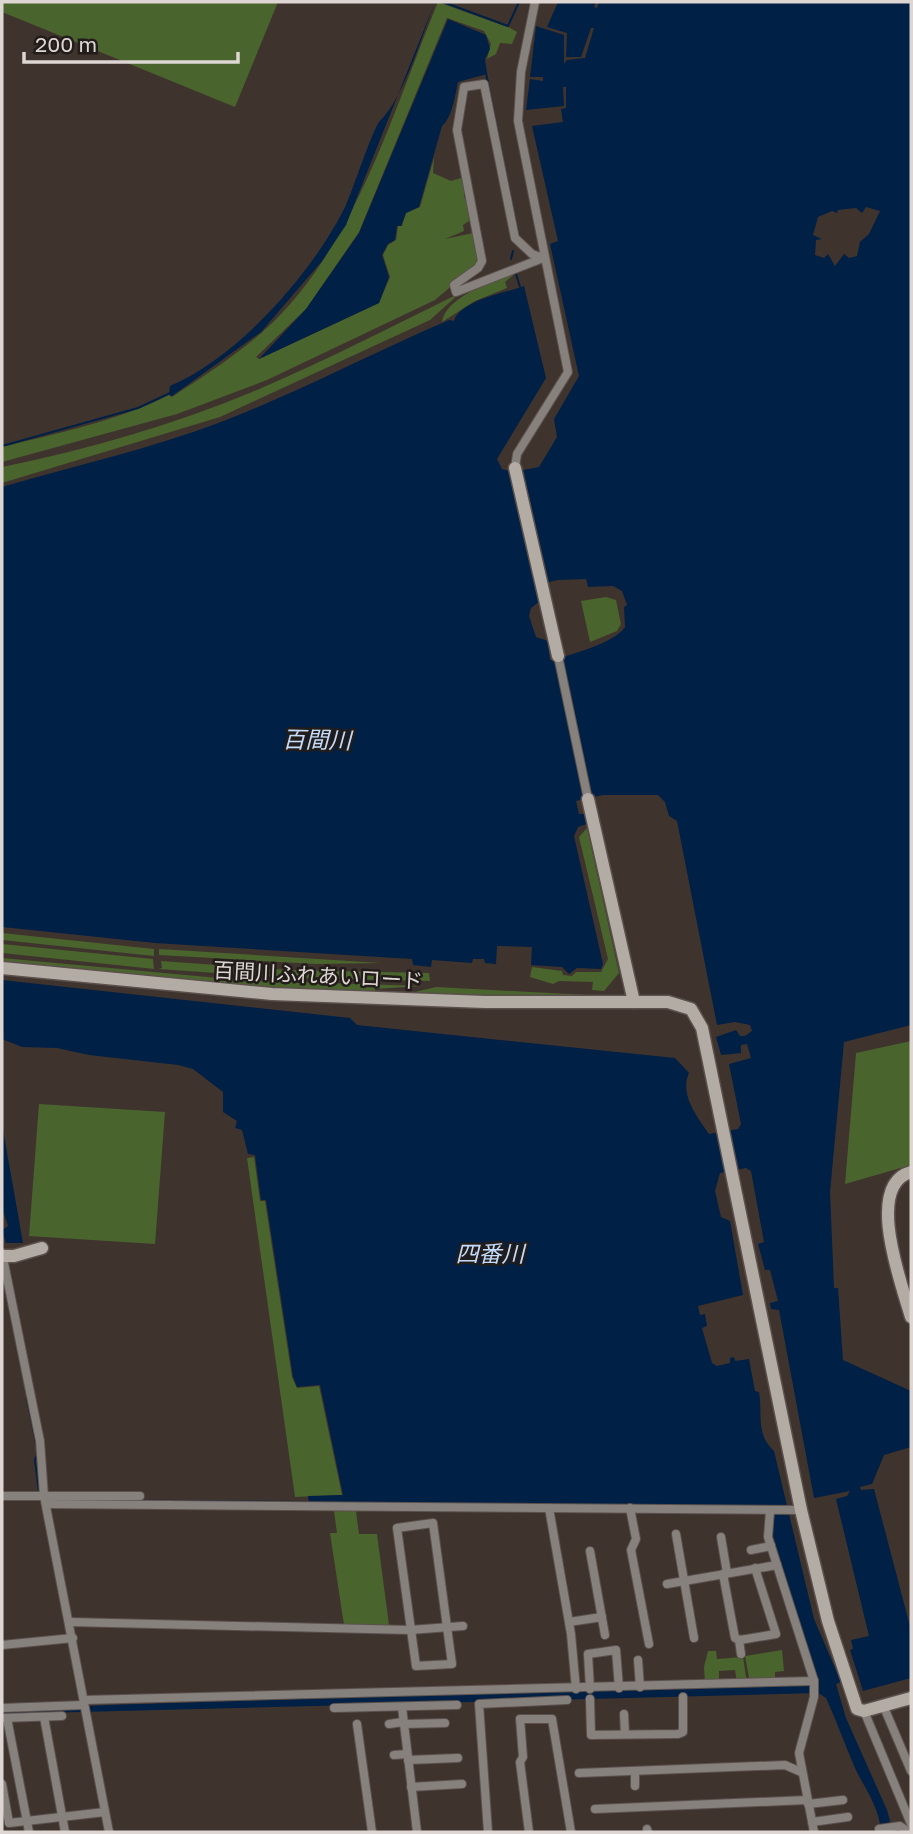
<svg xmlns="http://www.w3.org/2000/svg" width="913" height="1834" viewBox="0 0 913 1834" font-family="'Golos Text','Noto Sans JP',sans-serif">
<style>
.green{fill:#4a642d}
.water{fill:#012045;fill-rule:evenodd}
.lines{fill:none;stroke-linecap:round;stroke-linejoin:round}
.stream{stroke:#012045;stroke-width:2}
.street-casing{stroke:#5b504c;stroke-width:10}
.secondary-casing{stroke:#5b504c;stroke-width:15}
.street{stroke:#86817d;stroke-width:8}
.secondary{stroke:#b3aca5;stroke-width:12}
.labels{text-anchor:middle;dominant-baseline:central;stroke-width:5;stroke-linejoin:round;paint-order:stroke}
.street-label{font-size:21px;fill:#ddd6d2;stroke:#221c1a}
.water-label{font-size:23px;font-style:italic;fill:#c3dcfc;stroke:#221c1a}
</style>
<rect width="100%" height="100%" fill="#3f332e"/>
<!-- green -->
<g class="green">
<polygon points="2,2 278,2 235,107 2,12"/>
<path d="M438 2 510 28 517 32 512 44 500 43 496 54 487 59 491 44 484 31 447 18 359 232 306 309 256 357 259 359 379 303 390 277 383 255 388 245 396 240 398 226H402L406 213 420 207 434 158 433 173 451 181 464 177V196L472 219 463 225 464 231 445 239 473 233 480 262 435 300 267 380 177 414 2 462V447C58 433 117 421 169 395L172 397C211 371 250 347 282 313 360 230 395 106 438 2Z"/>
<path d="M517 272 505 282 507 288 475 301 442 322C446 296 496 280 517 272Z"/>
<path d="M460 293 430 320 220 417 2 483V467C86 450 173 425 252 392 323 362 391 327 460 293Z"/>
<polygon points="606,597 616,600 621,624 617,631 590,642 581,601"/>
<polygon points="587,828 619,973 604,991 592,990 593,982 559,981 553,984 530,977 532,967 562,971 563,975 572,976 576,972 601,972 608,959 579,837"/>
<polygon points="2,933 154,949 154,956 2,940"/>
<polygon points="2,944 153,959 154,969 2,953"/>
<polygon points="159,949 381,963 315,964 159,955"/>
<polygon points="2,958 240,980 421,986 375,989 375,992 275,991 2,966"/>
<polygon points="161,961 289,970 429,973 430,981 289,978 158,969 162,968"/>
<polygon points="436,987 588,995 589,996 406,994"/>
<polygon points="911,1041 911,1165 845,1184 856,1053"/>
<polygon points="39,1104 165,1112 155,1244 29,1236"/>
<polygon points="254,1157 260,1201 265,1201 292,1377 297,1388 319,1386 342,1495 295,1497 247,1158"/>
<polygon points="334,1511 356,1511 359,1534 377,1534 389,1625 344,1625 330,1533 337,1533"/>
<polygon points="782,1650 784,1671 775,1672 775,1682 750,1683 745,1656"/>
<polygon points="708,1651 716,1651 717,1659 743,1657 747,1683 737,1683 735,1670 719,1671 719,1683 705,1684 704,1667"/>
</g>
<!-- water -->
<g class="water">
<path d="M435 2 346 225 322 261 261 332 172 396 169 395 170 386C239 357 314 271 346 205 353 190 373 128 380 121 404 97 422 36 435 2Z"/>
<path d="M558 2H596L594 7 597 8 599 2H911V1025L844 1042 830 1192 834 1288H838L843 1360 911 1391V1447L884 1455 872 1484 860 1487 861 1490 874 1489 911 1630V1678L863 1691 850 1650 853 1649 851 1640 869 1636 836 1499 847 1496 850 1491 814 1498 779 1310 771 1309 770 1303 778 1301 770 1270H765L758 1244 764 1242 751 1171 746 1168 720 1173 715 1191 721 1217 730 1221 743 1295 698 1306 700 1315 705 1314 707 1326 702 1328 712 1363 717 1366 730 1363V1358L734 1357 735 1361 749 1359 755 1391 759 1392C763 1413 755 1434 774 1451L814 1619 841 1682 836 1684 846 1718 887 1810 893 1832H881C879 1806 866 1791 855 1768 846 1747 836 1720 826 1698L818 1693 2 1714V1710L107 1705 817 1683 770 1535 773 1508 309 1504 308 1496 343 1495 320 1385 297 1387 293 1377 266 1200H261L255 1155 248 1154 242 1130 235 1128 237 1121 223 1112V1092L193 1069 178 1065 89 1055 57 1048 22 1047 2 1039V980L350 1018 357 1025 675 1058 689 1073C679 1095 698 1118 709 1134L738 1129 741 1124 729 1064 751 1058 747 1044 741 1045V1053L721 1055 716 1037 736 1030 740 1036H745L752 1031 750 1025 735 1022 717 1025 677 821 669 816 665 802 658 795H603L576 801 579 814H585L587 824 578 827 574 836 603 964 601 969 577 968 569 974 562 967 531 965 532 947 497 946 496 964 485 963 484 959H473L472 963 432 960 431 967 413 965 412 959 155 943 2 927V487C74 466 150 449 221 422 299 392 372 353 449 320L454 321C461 300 505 293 524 286L546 378 497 459 502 469 513 472 539 467 557 437 554 419 579 376 550 244 558 241 532 126 563 122 561 109 566 108V87H563L564 106 526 110 530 79 543 81V77H530L536 26 564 35V64L567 60 585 58 594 28H591L581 57H566L567 33 547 27ZM866 207 880 211 869 234 860 242 857 256 849 258 844 254 835 266 828 254 824 258 815 255 816 240 822 239 813 235 818 217 832 211 837 213 838 210 856 208 862 213ZM586 579 588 587 613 586 622 591 627 605 624 607 625 627C615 643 568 656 550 660L548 641 536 637 529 616 531 608 540 601 536 585 558 580Z"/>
<path d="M448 19 486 35 490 49 485 59 487 74 458 82C455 96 452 118 442 126L419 207 406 213 401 226H397L395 240 388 244 382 255 389 277 379 303 259 359 306 309 359 233Z"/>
<polygon points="2,1124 23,1243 6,1243 2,1230 8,1226 2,1208"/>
</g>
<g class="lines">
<!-- stream -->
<g class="stream">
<polyline points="443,2 508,26 519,2"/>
<polyline points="486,73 519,238"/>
<polyline points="511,259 513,251"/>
<polyline points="516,274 520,287"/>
<polyline points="2,446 138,408 170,393"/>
<polyline points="27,1398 37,1448"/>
<polyline points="38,1453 35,1460 39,1492"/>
<polyline points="48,1500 308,1502"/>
</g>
<defs>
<g id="street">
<polygon points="484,84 515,238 532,254 543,258 456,292 454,285 478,268 482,261 457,130 464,87"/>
<polyline points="515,468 517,454 568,372 518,121 521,72 535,2"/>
<polyline points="558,656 588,799"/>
<polyline points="2,1253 40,1441 44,1496 109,1832"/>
<polyline points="2,1496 140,1496"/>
<polyline points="46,1504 801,1510"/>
<polyline points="549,1508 571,1634 576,1689"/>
<polyline points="630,1508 636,1539 631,1550 649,1644"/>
<polyline points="770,1511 768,1537 814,1681 814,1697 799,1753 814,1832"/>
<polygon points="433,1523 452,1664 416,1666 397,1528"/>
<polyline points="676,1534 694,1638"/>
<polyline points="721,1537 727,1573"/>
<polyline points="751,1550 771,1546"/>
<polyline points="590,1551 605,1635"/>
<polyline points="723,1574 735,1638 740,1640 776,1634 755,1568"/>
<polyline points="667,1584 777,1565"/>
<polyline points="70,1622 410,1630 463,1626"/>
<polyline points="569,1622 602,1617"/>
<polyline points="739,1640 741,1654"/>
<polyline points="2,1645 73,1638"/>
<polyline points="638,1660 640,1687"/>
<polyline points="590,1689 588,1654 616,1650 619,1688"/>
<polyline points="590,1699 591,1735 678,1734 683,1732 683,1697"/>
<polyline points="84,1700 814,1681"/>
<polyline points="883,1705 911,1771"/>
<polyline points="402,1707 417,1832"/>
<polyline points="2,1708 83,1705"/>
<polyline points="334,1708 457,1705"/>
<polyline points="864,1711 911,1824"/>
<polyline points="624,1714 625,1734"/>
<polyline points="44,1717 65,1832"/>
<polyline points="2,1718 62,1716"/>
<polyline points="7,1718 29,1832"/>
<polyline points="357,1724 372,1832"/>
<polyline points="389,1724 403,1722"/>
<polyline points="404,1724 445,1723"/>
<polyline points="394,1755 407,1754"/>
<polyline points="408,1760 458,1758"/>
<polyline points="635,1771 635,1786"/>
<polyline points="579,1773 785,1765 801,1772"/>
<polyline points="2,1784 9,1823 105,1812"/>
<polyline points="411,1787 462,1784"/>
<polyline points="808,1804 843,1800"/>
<polyline points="595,1809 807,1800"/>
<polyline points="812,1822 848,1817"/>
<polyline points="647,1829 648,1832"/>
<polyline points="488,1832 479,1704 567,1700"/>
<polyline points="529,1832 520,1762 523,1757 520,1719 552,1719 571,1832"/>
<polyline points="880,1832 879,1829 900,1826 909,1832"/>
</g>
<g id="secondary">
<polyline points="515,468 558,656"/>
<polyline points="588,799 634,1002"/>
<polyline points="2,968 272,994 485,1002 668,1002 691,1009 702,1028 801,1510 828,1621 857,1709 864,1711 911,1698"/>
<path d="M911 1172C864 1185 902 1285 911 1317"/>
<polyline points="2,1256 14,1256 42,1248"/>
</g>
</defs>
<!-- street casing -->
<use href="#street" class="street-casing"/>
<!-- secondary casing -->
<use href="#secondary" class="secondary-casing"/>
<!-- street -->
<use href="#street" class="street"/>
<!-- secondary -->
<use href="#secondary" class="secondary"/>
</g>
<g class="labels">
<!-- street labels -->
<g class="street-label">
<text transform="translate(318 975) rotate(3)">百間川ふれあいロード</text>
</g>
<!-- water labels -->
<g class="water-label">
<text transform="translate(317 739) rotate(1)">百間川</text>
<text x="490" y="1253">四番川</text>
</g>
</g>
<!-- border -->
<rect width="913" height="1834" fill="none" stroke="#ddd6d2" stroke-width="7"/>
<!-- scale -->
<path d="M24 52v10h214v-10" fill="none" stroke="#ddd6d2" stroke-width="3.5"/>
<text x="35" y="52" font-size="21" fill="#ddd6d2" stroke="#221c1a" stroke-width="5" paint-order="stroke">200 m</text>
</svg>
